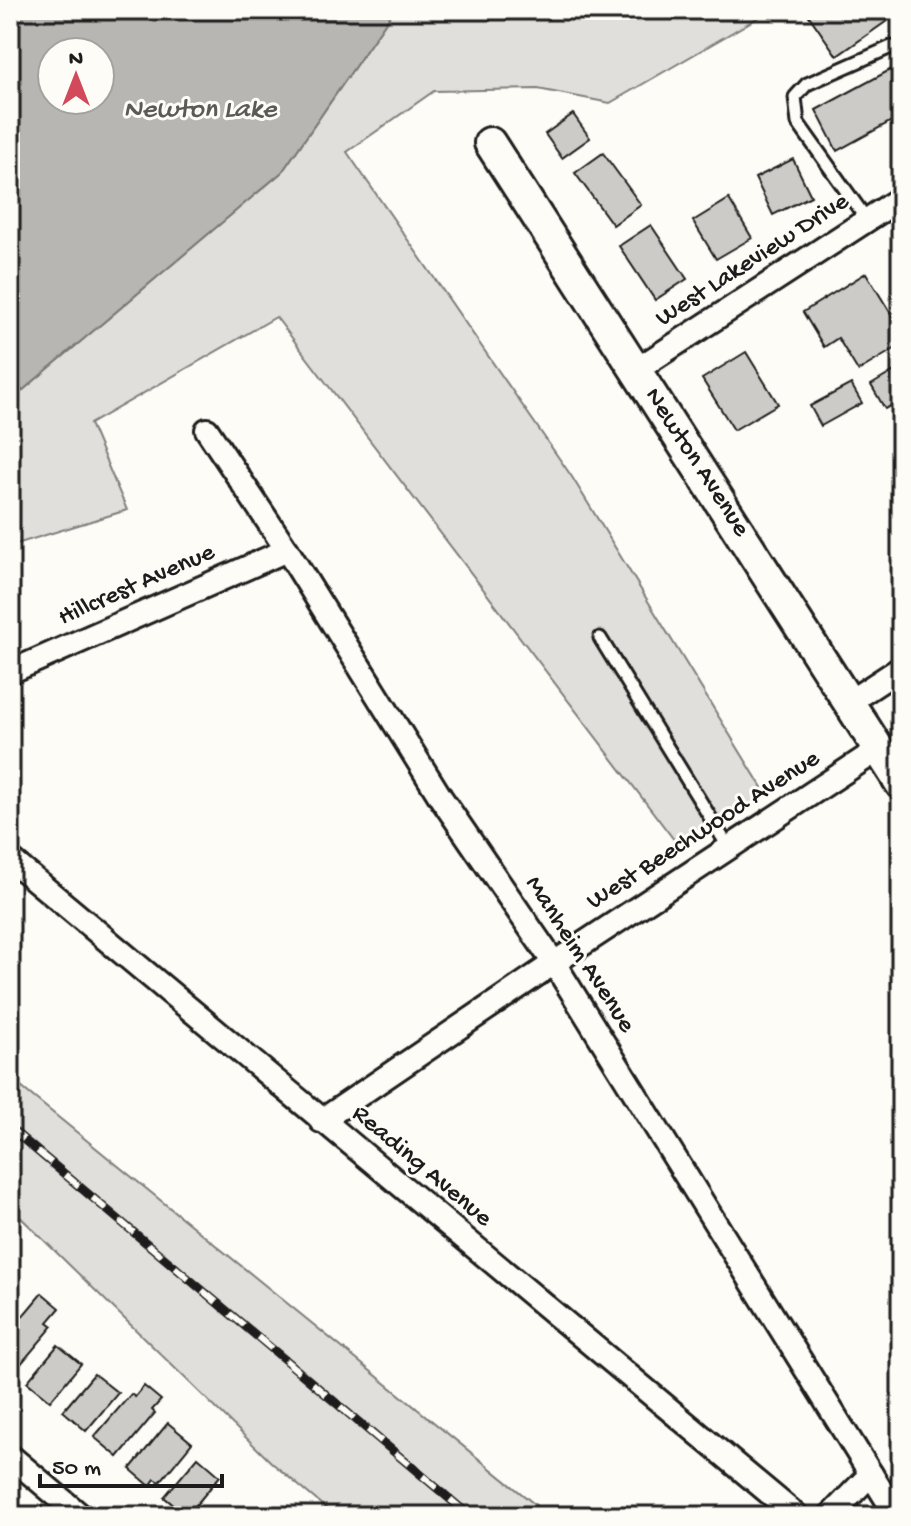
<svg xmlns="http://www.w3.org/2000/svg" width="911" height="1526" viewBox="0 0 911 1526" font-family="'Gochi Hand',sans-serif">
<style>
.green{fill:#e0dfdb;stroke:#7e7e7c;stroke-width:2}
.water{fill:#b7b6b2;stroke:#797876;stroke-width:2;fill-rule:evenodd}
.building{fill:#cccbc8;stroke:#1c1c1c;stroke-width:2}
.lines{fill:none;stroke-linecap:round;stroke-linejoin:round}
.lane-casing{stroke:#1c1c1c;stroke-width:17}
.street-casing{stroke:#1c1c1c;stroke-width:28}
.secondary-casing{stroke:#1c1c1c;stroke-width:36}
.lane{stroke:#fdfcf7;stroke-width:11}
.street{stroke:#fdfcf7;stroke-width:22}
.secondary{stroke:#fdfcf7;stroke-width:30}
.rail-casing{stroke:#1c1c1c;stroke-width:9}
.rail{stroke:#fdfcf7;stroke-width:6;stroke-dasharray:18;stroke-linecap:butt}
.labels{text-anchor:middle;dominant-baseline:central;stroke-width:6;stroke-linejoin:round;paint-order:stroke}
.street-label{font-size:26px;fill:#1c1c1c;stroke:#fdfcf7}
.water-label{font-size:28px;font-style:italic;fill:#5a5a58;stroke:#fdfcf7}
</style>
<rect width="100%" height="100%" fill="#fdfcf7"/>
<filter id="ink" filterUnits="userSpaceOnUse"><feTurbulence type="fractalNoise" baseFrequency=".0125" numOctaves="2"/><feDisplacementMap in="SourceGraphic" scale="16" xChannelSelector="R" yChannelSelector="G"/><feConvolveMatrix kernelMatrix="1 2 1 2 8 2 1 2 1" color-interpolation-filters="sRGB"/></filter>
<g filter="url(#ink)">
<!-- green -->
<g class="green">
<polygon points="394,10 771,10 610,103 538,89 434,91 347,152 572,477 766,794 678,845 276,317 90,424 127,510 10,546 10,401 282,172"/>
<polygon points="10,1078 549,1516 335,1516 272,1463 10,1207"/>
</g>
<!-- water -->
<path class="water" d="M10 10H394L282 172 10 401ZM52 52H100V100H52Z"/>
<!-- building -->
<g class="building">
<polygon points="805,10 880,10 887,21 837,56"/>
<polygon points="901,64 901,116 837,151 816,110"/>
<polygon points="573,114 590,138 562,158 545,134"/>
<polygon points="603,153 641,205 613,225 575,173"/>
<polygon points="793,159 811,196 773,215 755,178"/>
<polygon points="729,199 752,238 716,259 693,221"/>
<polygon points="651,225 687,279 655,300 619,246"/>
<polygon points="866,273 901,330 901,345 858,371 838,338 824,347 803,312"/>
<polygon points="746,352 778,404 734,430 702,379"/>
<polygon points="901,367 901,400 885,409 871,385"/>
<polygon points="851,384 862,403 821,426 810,406"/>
<polygon points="42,1293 60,1308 48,1322 53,1326 14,1372 10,1368 10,1331"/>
<polygon points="58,1345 81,1364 50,1401 27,1382"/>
<polygon points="94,1374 118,1393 86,1431 63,1411"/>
<polygon points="144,1386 161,1400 152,1410 155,1413 118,1457 94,1437 131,1394 135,1397"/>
<polygon points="168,1423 192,1443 160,1482 155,1479 150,1486 130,1469"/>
<polygon points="198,1457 220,1476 187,1516 164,1497"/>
</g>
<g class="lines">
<defs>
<g id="lane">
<polyline points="867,220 798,123 795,97 807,84 891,47 901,49"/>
<polyline points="600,638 729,848"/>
</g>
<g id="street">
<polyline points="636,370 901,198"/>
<polyline points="207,430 287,550 441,798 554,963 897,1516"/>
<polyline points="10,672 287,550"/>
<polyline points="849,702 901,668"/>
<polyline points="10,859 797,1516"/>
<polyline points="321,1121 554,963 879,749"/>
<polyline points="10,1456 81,1516"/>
<polyline points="830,1516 871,1474"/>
</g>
<polyline id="secondary" points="490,143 901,784"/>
</defs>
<!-- lane casing -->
<use href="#lane" class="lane-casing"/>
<!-- street casing -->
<use href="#street" class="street-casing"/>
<!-- secondary casing -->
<use href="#secondary" class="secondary-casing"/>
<!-- lane -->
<use href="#lane" class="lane"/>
<!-- street -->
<use href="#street" class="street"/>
<!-- secondary -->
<use href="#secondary" class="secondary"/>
<defs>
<polyline id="rail" points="10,1128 470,1516"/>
</defs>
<!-- rail casing -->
<use href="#rail" class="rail-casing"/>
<!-- rail -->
<use href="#rail" class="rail"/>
</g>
</g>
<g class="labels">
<!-- street labels -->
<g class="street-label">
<text transform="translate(753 261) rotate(-33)">West Lakeview Drive</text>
<text transform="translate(696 463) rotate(57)">Newton Avenue</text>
<text transform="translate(137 586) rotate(-24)">Hillcrest Avenue</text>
<text transform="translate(704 831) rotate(-33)">West Beechwood Avenue</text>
<text transform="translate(579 955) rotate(57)">Manheim Avenue</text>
<text transform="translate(421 1167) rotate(40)">Reading Avenue</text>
</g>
<!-- water labels -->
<g class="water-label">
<text x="200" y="110">Newton Lake</text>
</g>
</g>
<!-- margin -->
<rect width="911" height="1526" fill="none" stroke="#fdfcf7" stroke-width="40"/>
<rect x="20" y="20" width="871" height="1486" fill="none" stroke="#1c1c1c" stroke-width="3" filter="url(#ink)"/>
<!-- north arrow -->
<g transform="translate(76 76)"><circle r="38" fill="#fdfcf7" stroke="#a3a29f" stroke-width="2"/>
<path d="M0-6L14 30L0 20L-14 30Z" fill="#d1495b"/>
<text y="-12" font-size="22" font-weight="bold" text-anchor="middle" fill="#1c1c1c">N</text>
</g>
<!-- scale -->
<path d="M40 1474v12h182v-12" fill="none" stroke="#1c1c1c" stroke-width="4"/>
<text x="52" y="1474" font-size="24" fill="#1c1c1c" stroke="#fdfcf7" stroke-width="6" paint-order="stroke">50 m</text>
</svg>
